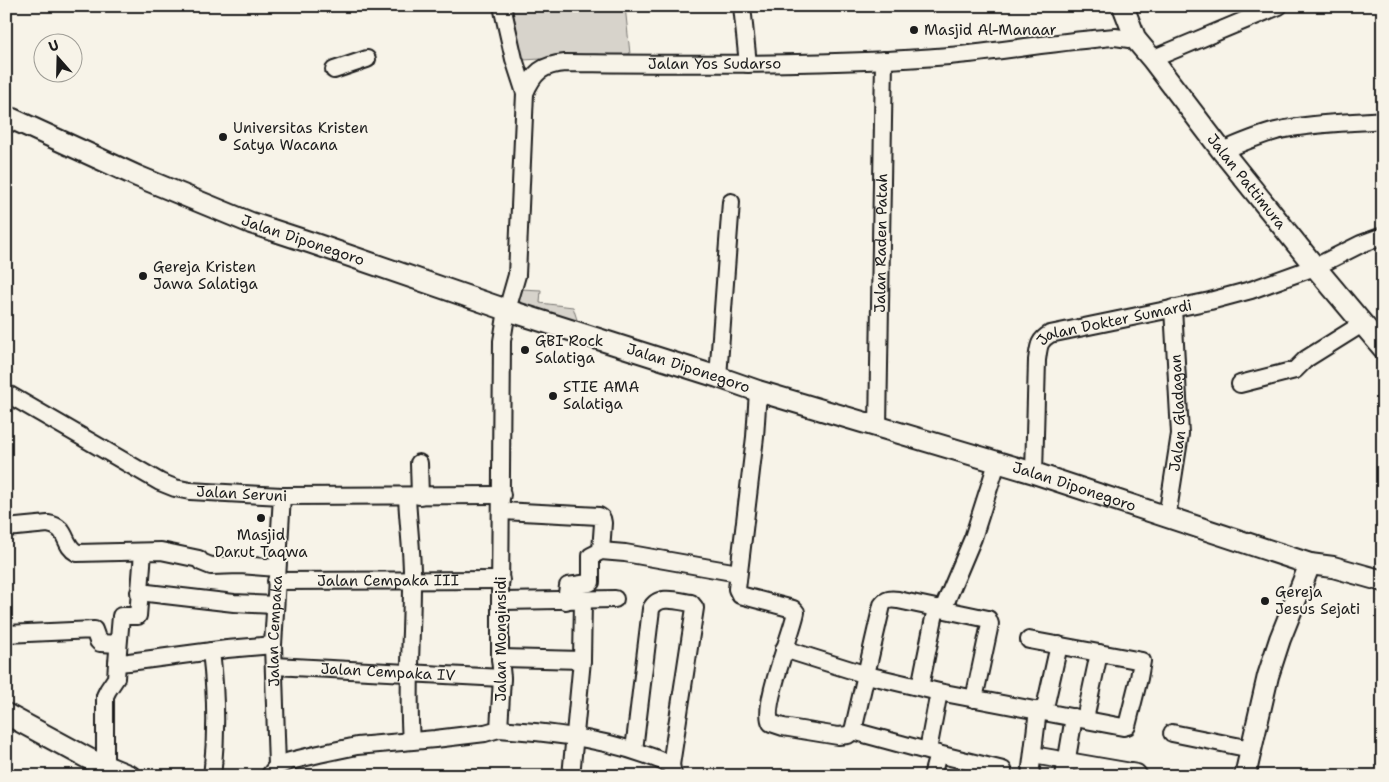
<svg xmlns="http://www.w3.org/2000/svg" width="1389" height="782" viewBox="0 0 1389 782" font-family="'Shantell Sans',sans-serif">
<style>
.green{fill:#d7d3cb;stroke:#7a7874}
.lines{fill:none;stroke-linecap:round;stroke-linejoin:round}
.minor-casing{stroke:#1c1c1c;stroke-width:20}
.major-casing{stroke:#1c1c1c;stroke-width:24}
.minor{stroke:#f7f3e8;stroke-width:16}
.major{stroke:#f7f3e8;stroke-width:20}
.poi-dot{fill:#1c1c1c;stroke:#f7f3e8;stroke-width:2}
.labels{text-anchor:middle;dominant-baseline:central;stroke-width:4;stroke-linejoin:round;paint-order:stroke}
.poi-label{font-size:15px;fill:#1c1c1c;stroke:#f7f3e8;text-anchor:start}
.street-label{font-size:15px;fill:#1c1c1c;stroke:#f7f3e8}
</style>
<rect width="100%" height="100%" fill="#f7f3e8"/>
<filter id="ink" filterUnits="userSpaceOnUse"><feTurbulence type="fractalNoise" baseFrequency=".02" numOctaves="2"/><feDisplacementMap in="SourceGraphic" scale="10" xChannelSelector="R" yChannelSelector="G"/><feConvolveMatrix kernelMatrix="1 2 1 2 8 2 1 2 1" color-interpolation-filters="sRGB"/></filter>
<g filter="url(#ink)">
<!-- green -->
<g class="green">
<polygon points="512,6 625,6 630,54 523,60"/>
<polygon points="521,289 541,290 540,303 573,307 579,326 515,306"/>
</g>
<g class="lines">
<defs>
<g id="minor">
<polyline points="502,6 514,59 525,93"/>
<polyline points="742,6 748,64"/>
<polyline points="1152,59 1279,6"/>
<polyline points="334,70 367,59"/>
<path d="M1222 151C1239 144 1257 136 1276 131 1310 123 1348 123 1383 120"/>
<polyline points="718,377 731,202"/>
<polyline points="1240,384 1295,370 1306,359 1362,324"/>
<path d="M758 391 755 437 737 589 740 595 793 609 796 612C792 634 761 707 771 723L783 727 838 736 848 735 853 731 938 754 932 776"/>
<path id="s1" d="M6 393 160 482 175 488 190 491 282 496 502 495"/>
<path id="s2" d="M878 427 884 60"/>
<polyline points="419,463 420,496"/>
<path id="s3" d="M1034 473 1037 360C1039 347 1038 341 1050 334L1210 301 1251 290 1315 267 1361 244 1383 236"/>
<path d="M407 496C408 525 413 555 412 584 412 636 407 688 411 741"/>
<polyline points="502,511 599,516 602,518 603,523 601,551"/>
<path id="s4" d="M1167 517 1180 434 1173 308"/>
<path d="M6 528 48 524C69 527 62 545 77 553L161 551 199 559 201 562 211 566 240 565 277 568"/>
<polyline points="143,552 138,616 121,616 117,663 129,662 227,649 273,645"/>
<path id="s5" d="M276 581 501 580"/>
<polyline points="139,592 234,603 275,605"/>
<polyline points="500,601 615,599"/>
<polyline points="566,601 568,586 589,583 591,582 591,556 601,551 625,553 738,573"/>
<polyline points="943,609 973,538 997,463"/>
<polyline points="6,634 94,630 98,641 100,643 118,644"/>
<polyline points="784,649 867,675 939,692 1123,727 1127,726 1139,678 1142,661 1029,640"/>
<path d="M211 651C216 693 217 734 212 776"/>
<polyline points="500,658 582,660"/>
<path id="s6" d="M274 666 502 678"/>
<polyline points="920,687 936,608"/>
<polyline points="1044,712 1059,645"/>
<polyline points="1085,719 1099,653"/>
<path d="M499 729C558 733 617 740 671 765L673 774"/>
<path d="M853 731 882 605C886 599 891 599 898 600L988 619 990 624 974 699"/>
<polyline points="1172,733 1251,749"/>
<path d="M634 750 651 609C658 594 678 601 691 603L695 608 671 765"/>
<polyline points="928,750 939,692"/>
<polyline points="938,754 1003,770"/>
<polyline points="1033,755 1137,773 1139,776"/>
<polyline points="105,765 105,696 108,690 116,678 117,663"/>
<path id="s7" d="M277 766 273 645 282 496"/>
<path id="s8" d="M269 776 277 766 290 761 319 754 357 746 435 739 485 733 499 729 502 678 500 658V601L502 341 507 310 517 275 525 93C534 72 542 65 565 63 693 64 822 66 949 56 1005 51 1060 41 1115 37L1136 40"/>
<polyline points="571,776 582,660 583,600"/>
<polyline points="1030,776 1038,710"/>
<polyline points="1064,776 1074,717"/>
</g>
<g id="major">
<path id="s9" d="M1123 6 1136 40 1152 59 1222 151 1315 267 1383 348"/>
<path id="s10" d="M6 116 137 176 251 223 312 243 507 310 718 377 758 391 1034 473 1310 564 1333 567 1383 581"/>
<polyline points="6,714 91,760 130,776"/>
<polyline points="1245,776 1268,676 1280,639 1310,564"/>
</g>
</defs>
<!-- minor casing -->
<use href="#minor" class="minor-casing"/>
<!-- major casing -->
<use href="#major" class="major-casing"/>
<!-- minor -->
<use href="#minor" class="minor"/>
<!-- major -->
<use href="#major" class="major"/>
</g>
</g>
<!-- markers -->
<g class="poi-dot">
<circle cx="914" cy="30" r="5"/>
<circle cx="223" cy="137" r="5"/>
<circle cx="143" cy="276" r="5"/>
<circle cx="525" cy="350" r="5"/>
<circle cx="553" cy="396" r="5"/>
<circle cx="261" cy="518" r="5"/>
<circle cx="1265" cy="601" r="5"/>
</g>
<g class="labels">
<!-- poi labels -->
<g class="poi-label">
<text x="924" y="30">Masjid Al-Manaar</text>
<text x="233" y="128">Universitas Kristen<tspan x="233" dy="17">Satya Wacana</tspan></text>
<text x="153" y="267">Gereja Kristen<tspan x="153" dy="17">Jawa Salatiga</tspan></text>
<text x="535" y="341">GBI Rock<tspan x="535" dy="17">Salatiga</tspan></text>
<text x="563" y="387">STIE AMA<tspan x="563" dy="17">Salatiga</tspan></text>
<text x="261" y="535" text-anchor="middle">Masjid<tspan x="261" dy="17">Darut Taqwa</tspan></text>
<text x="1275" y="592">Gereja<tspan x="1275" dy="17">Jesus Sejati</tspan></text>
</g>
<!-- street labels -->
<g class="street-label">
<text stroke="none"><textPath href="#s8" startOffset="1080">Jalan Yos Sudarso</textPath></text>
<text stroke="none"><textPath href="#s9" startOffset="216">Jalan Pattimura</textPath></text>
<text stroke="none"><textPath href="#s10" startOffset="322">Jalan Diponegoro</textPath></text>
<text stroke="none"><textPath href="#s2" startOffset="184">Jalan Raden Patah</textPath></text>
<text stroke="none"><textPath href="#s3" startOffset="209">Jalan Dokter Sumardi</textPath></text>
<text stroke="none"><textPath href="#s10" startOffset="728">Jalan Diponegoro</textPath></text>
<text stroke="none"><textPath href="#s4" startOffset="105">Jalan Gladagan</textPath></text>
<text stroke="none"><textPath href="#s10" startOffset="1132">Jalan Diponegoro</textPath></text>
<text stroke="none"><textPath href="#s1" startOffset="261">Jalan Seruni</textPath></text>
<text stroke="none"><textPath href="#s5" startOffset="112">Jalan Cempaka III</textPath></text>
<text stroke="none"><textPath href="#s7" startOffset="135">Jalan Cempaka</textPath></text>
<text transform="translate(501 639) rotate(-90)">Jalan Monginsidi</text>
<text stroke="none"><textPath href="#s6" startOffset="114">Jalan Cempaka IV</textPath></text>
</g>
</g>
<!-- margin -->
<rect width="1389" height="782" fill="none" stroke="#f7f3e8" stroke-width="25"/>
<rect x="12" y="12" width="1364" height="757" fill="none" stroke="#1c1c1c" stroke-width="2" filter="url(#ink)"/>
<!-- north arrow -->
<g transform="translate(58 58) rotate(340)"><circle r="24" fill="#f7f3e8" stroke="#9f9d96"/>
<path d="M0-4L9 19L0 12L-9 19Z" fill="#1c1c1c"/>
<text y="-8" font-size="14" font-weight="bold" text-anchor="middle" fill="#1c1c1c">U</text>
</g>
</svg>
